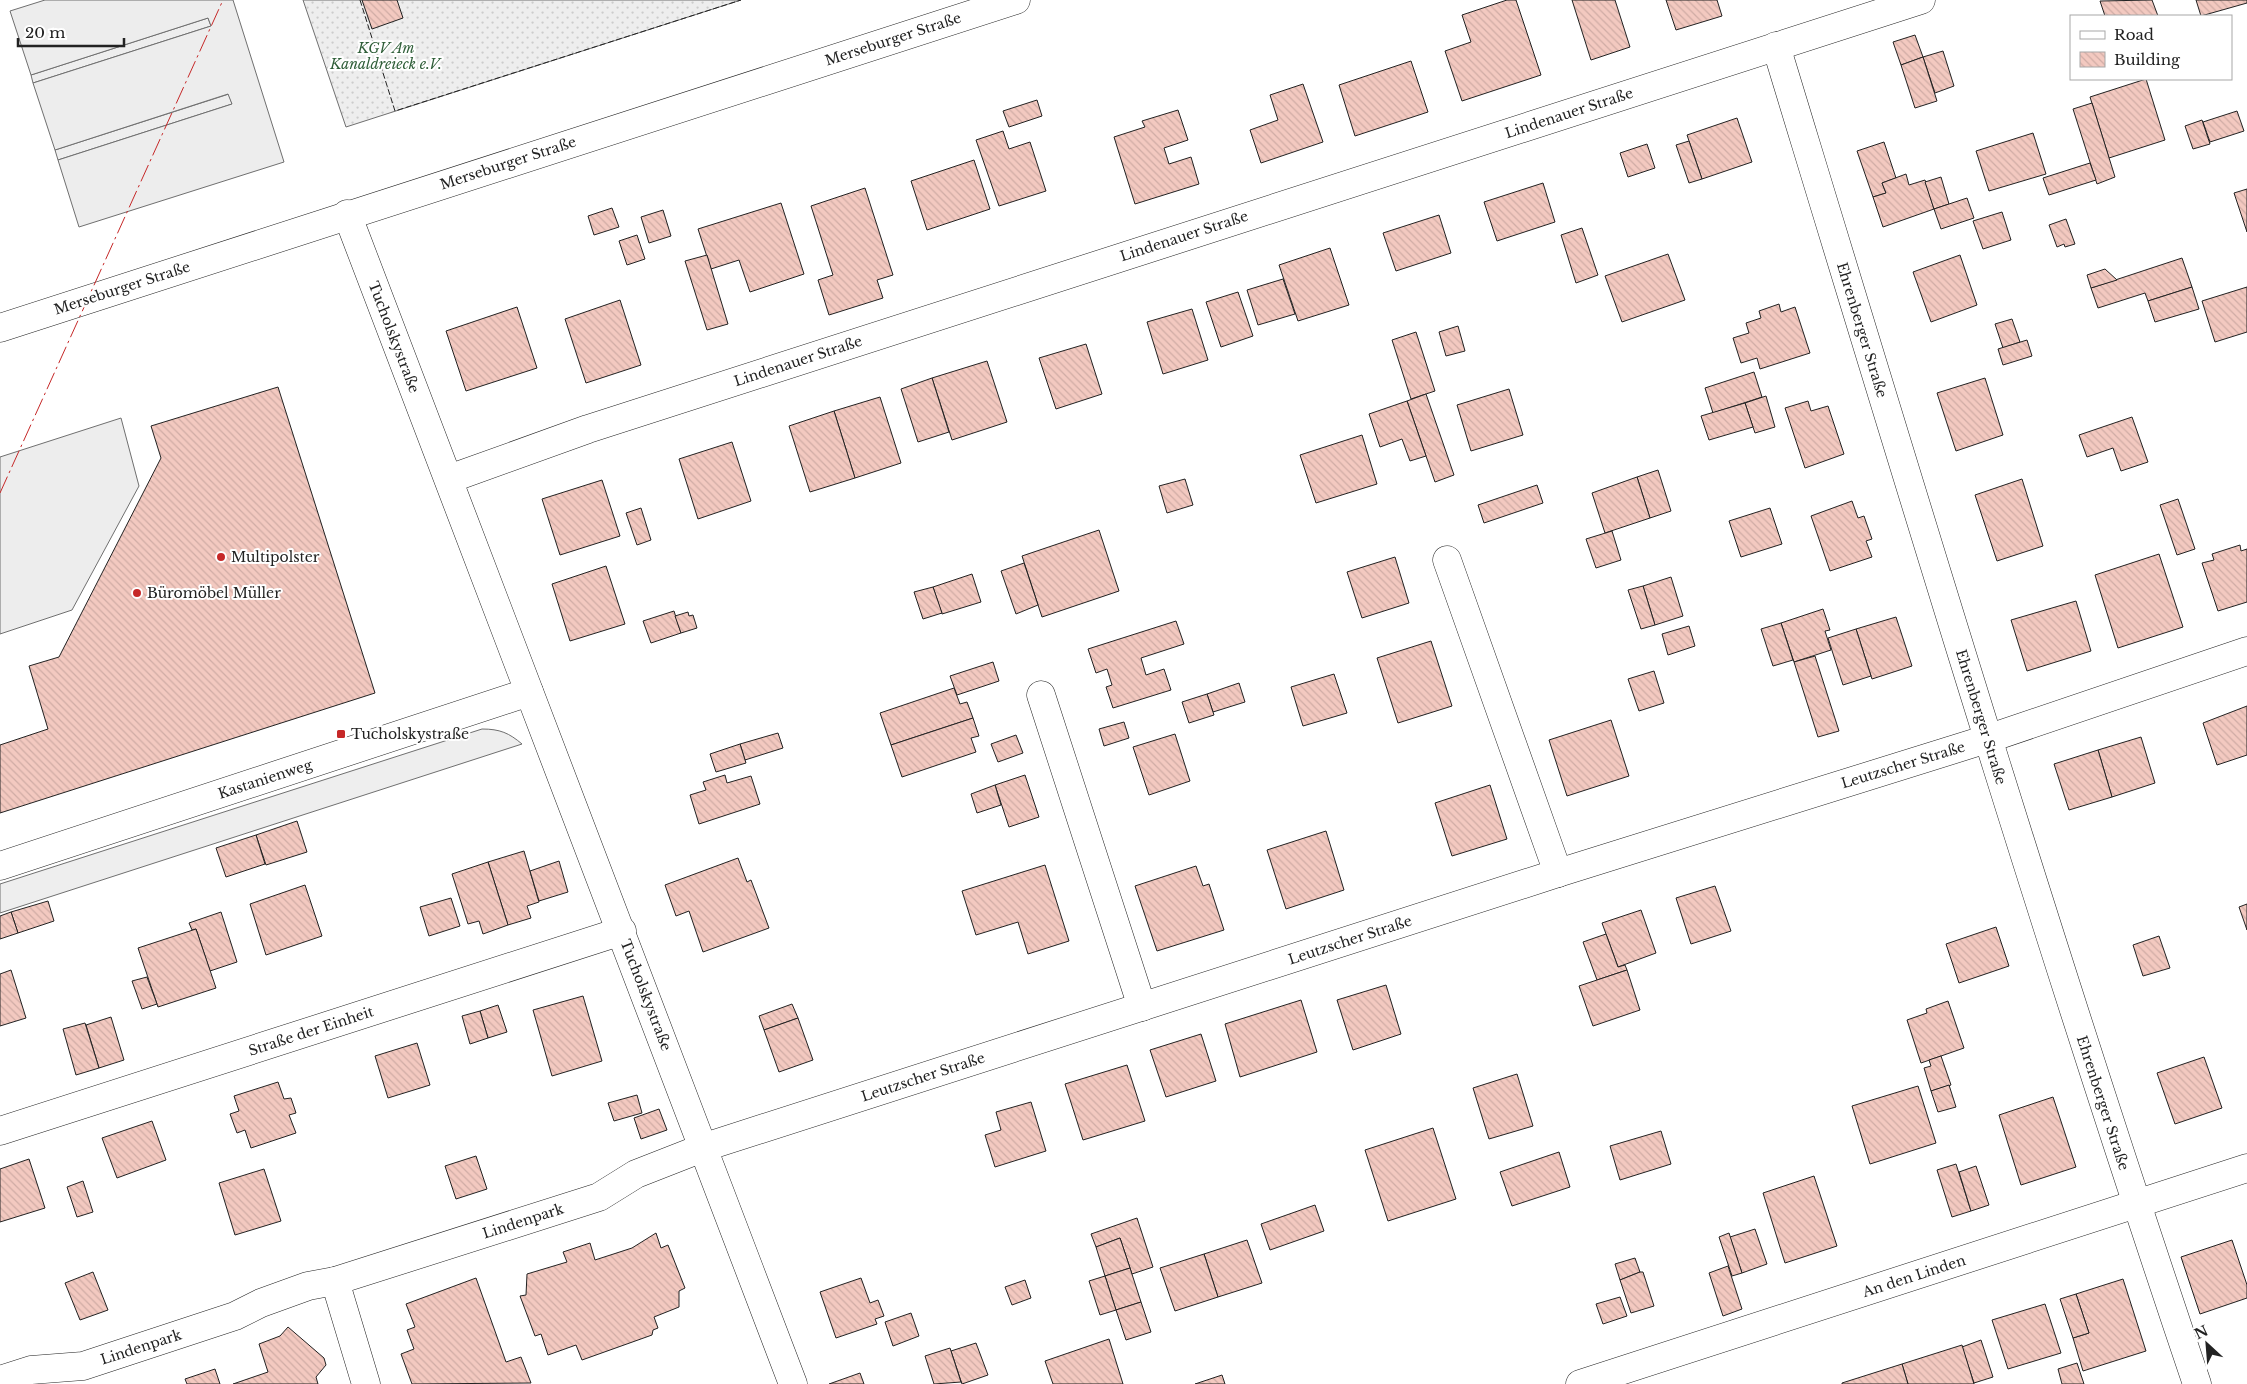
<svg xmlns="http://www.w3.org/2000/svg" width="2247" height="1384" viewBox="0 0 2247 1384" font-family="'Libre Baskerville',serif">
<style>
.grass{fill:#eee;stroke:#6f6f6f}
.garden{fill:url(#garden-dots);stroke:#6f6f6f}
.parking{fill:#ededed;stroke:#6f6f6f}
.building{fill:url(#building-back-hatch);stroke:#222}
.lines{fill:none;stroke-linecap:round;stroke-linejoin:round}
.minor-casing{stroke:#222;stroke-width:29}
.major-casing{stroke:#222;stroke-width:29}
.minor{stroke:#fff;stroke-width:28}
.major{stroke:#fff;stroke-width:28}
.fence{stroke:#222;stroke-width:1;stroke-dasharray:6 2.5;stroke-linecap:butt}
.power{stroke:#c62828;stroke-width:1;stroke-dasharray:18 4 2.5 4;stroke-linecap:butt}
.poi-dot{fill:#c62828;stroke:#fff;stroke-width:2}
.labels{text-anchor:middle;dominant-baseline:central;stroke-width:4;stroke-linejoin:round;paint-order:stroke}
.street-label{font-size:14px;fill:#222;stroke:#fff}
.park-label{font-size:14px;font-style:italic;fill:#2f5e38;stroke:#fff}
.poi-label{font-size:14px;fill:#222;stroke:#fff;text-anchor:start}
</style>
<defs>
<pattern id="garden-dots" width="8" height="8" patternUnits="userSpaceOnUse" patternTransform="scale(1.25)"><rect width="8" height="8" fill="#eee"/><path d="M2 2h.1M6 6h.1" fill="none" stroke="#ccc" stroke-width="1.8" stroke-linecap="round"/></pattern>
<pattern id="building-back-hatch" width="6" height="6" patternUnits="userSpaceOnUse" patternTransform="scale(1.25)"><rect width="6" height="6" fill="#f3c9c0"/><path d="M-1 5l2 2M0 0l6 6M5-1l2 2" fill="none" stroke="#d0aca5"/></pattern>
</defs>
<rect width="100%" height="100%" fill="#fff"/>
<!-- grass -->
<g class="grass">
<polygon points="208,18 211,26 33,83 31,75"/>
<polygon points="229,94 232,104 58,160 55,150"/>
<path d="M482 729C500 729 509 733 522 744L0 913V884Z"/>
</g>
<!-- garden -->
<polygon class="garden" points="303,0 741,0 346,127"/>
<!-- parking -->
<g class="parking">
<polygon points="45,0 233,0 284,162 79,227 58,160 232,104 228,94 55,150 33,83 211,26 208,18 31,75 10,11"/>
<polygon points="121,418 139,486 72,610 0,634 0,457"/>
</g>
<!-- building -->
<g class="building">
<polygon points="362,0 397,0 403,18 372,29"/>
<polygon points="1507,0 1516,0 1541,75 1462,101 1445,51 1471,42 1462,15"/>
<polygon points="1572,0 1615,0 1630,47 1591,60"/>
<polygon points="1666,0 1717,0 1722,16 1676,30"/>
<polygon points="2152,0 2158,16 2105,16 2100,1"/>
<polygon points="2196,0 2247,0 2247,3 2201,16"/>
<polygon points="1915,35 1923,57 1901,65 1893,42"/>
<polygon points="1943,51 1954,86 1935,93 1923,57"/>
<polygon points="1923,57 1937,101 1915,108 1901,65"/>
<polygon points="1411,61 1428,112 1355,136 1339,85"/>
<polygon points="2146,79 2165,140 2109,158 2090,97"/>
<polygon points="1303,84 1323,142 1261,163 1250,130 1278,120 1270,95"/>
<polygon points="1037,100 1042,116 1009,127 1003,111"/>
<polygon points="2092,103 2115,177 2097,184 2073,109"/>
<polygon points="1178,110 1188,140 1164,148 1169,164 1191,157 1199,184 1135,204 1114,137 1145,127 1142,121"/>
<polygon points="2237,111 2244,131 2210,142 2203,122"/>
<polygon points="1737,118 1752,162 1702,179 1687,135"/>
<polygon points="2202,120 2210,144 2193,149 2185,126"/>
<polygon points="1003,131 1009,149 1030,142 1046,191 999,206 976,140"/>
<polygon points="2033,133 2046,174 1989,191 1976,151"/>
<polygon points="1689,141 1702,179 1689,183 1676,145"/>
<polygon points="1884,142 1896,178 1882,183 1886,193 1873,197 1857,151"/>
<polygon points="1647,144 1655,168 1628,177 1620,153"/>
<polygon points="974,160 990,209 927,230 911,181"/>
<polygon points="2090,163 2096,180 2049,195 2043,178"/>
<polygon points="1906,174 1909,185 1925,180 1934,209 1883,227 1873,197 1886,193 1882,183"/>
<polygon points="1941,177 1949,204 1934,209 1925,182"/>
<polygon points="1543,183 1555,222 1497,241 1484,202"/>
<polygon points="865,188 893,275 877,280 883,298 829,315 818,280 833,275 811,206"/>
<polygon points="2247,189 2247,232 2234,193"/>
<polygon points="1967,198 1974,218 1941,229 1934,209"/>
<polygon points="781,203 804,274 750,292 739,260 711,269 698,229"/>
<polygon points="612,208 619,227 594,235 588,216"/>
<polygon points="663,210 671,236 649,243 641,217"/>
<polygon points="2002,212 2011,240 1983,249 1973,221"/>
<polygon points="1439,215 1451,253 1396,271 1383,233"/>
<polygon points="2066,219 2075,244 2065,247 2064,244 2057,247 2049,225"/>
<polygon points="1582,228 1598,275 1576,283 1561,235"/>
<polygon points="637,235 645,259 627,265 619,241"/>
<polygon points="1330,248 1349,305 1298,321 1279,265"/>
<polygon points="1668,254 1685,300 1622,322 1605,276"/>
<polygon points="707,255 728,324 707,330 685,261"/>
<polygon points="1960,255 1977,305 1931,322 1913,272"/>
<polygon points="2182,258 2192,287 2148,301 2145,293 2098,308 2091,288"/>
<polygon points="2105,269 2117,280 2091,288 2087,275"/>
<polygon points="1283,279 1295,314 1258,325 1247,290"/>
<polygon points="2192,287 2199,309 2155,322 2148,301"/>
<polygon points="2247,287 2247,332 2215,342 2202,301"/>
<polygon points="1238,292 1253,336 1221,347 1206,302"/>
<polygon points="620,300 641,365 586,383 565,319"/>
<polygon points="1779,304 1781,312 1795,307 1810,353 1760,369 1757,358 1741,363 1733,338 1749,333 1746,323 1761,318 1759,311"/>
<polygon points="517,307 537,368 466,391 446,331"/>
<polygon points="1192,309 1208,360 1163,374 1147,322"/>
<polygon points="2012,319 2020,342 2003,348 1995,324"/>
<polygon points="1458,326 1465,351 1446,356 1439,332"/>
<polygon points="1416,332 1435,391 1411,399 1392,340"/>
<polygon points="2027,340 2032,356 2003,365 1998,349"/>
<polygon points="1086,344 1102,394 1056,409 1039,358"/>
<polygon points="987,361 1007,422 952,440 932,378"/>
<polygon points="1754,372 1762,397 1713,413 1705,388"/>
<polygon points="932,378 949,432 918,442 901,389"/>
<polygon points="1985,378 2003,435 1956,451 1937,393"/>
<polygon points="278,387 375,693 0,813 0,745 48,729 29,666 59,657 161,458 151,426"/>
<polygon points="1509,389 1523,435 1471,451 1457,405"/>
<polygon points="1426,394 1454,475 1435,482 1407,401"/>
<polygon points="1766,396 1775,427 1755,433 1745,403"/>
<polygon points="880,397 901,463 855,478 834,411"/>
<polygon points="1407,401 1426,456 1410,461 1402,439 1380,447 1369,414"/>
<polygon points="1808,401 1811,411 1828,406 1844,454 1805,468 1785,408"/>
<polygon points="1745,403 1753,427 1709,440 1701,416"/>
<polygon points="834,411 855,478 810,492 789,426"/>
<polygon points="2132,417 2148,462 2121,471 2113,448 2087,457 2079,435"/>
<polygon points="1362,435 1377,484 1316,503 1300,455"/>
<polygon points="732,442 751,501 698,519 679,459"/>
<polygon points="1658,470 1671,511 1650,518 1637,477"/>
<polygon points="1637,477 1650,518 1605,533 1592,493"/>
<polygon points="1185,479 1193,505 1167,513 1159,486"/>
<polygon points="2022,479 2043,546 1997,561 1975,495"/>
<polygon points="602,480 620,536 560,555 542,499"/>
<polygon points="1537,485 1543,503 1484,523 1478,505"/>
<polygon points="2178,499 2195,549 2177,555 2160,505"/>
<polygon points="1852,501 1858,518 1864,516 1872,539 1866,541 1872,557 1830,571 1811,516"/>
<polygon points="641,508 651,540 637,545 626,513"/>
<polygon points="1770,508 1782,544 1741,557 1729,521"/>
<polygon points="1099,530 1119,591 1042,617 1022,556"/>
<polygon points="1612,531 1621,560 1596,568 1586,539"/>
<polygon points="2240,545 2241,551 2247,549 2247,602 2218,611 2202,563 2214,560 2212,554"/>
<polygon points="2159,554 2183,627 2118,648 2095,575"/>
<polygon points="1395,557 1409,603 1362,618 1347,572"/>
<polygon points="1024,563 1038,605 1016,614 1001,571"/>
<polygon points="606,566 625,624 570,641 552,584"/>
<polygon points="972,574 981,602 942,614 933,587"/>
<polygon points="1671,577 1683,616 1655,625 1643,586"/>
<polygon points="1643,586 1655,625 1641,629 1628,590"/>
<polygon points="933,587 942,613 923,619 914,592"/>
<polygon points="2076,601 2091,651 2027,671 2011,620"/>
<polygon points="1823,609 1830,630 1825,631 1831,650 1794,662 1781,623"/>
<polygon points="674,611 681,633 651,643 643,621"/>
<polygon points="688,612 689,616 693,615 697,628 681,633 675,616"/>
<polygon points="1896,617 1912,666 1872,679 1856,629"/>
<polygon points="1176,621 1184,644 1141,658 1146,675 1164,669 1171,690 1113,708 1106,687 1112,685 1107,669 1096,673 1088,649"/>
<polygon points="1781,623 1793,660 1773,666 1761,629"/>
<polygon points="1689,626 1695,646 1668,655 1662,634"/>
<polygon points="1856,629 1871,676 1843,685 1828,638"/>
<polygon points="1431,641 1452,706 1398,723 1377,658"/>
<polygon points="1815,656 1839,731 1818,737 1794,662"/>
<polygon points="993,662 999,681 957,695 950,676"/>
<polygon points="1654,671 1664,703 1639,711 1628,679"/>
<polygon points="1334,674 1347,713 1303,726 1291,687"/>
<polygon points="1239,683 1245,702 1213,712 1207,694"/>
<polygon points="954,688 960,704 967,702 973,718 891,745 880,713"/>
<polygon points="1207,694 1214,715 1189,723 1182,702"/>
<polygon points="2247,706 2247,755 2217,765 2203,723"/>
<polygon points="973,718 979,736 971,738 976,752 902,777 891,745"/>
<polygon points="1611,720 1629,776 1567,796 1549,740"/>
<polygon points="1124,722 1129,738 1104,746 1099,729"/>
<polygon points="778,733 783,748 745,760 740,744"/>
<polygon points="1175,734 1190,781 1149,795 1133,747"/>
<polygon points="1016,735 1023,753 998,762 991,744"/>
<polygon points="2141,737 2155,783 2112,797 2098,750"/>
<polygon points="740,744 746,763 716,772 710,754"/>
<polygon points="2098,750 2112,797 2069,810 2054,764"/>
<polygon points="725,775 727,783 751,776 760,804 699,824 690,795 706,790 703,782"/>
<polygon points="1025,775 1039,817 1009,827 995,785"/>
<polygon points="995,785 1001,805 977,813 971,794"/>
<polygon points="1490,785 1507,839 1452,856 1435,803"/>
<polygon points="297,821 307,852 266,865 256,835"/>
<polygon points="1326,831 1344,890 1286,909 1267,850"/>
<polygon points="256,835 265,864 226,877 216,848"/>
<polygon points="524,851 539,902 527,906 531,918 508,925 488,862"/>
<polygon points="738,858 747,882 751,880 769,928 703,952 689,911 676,916 665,885"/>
<polygon points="559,861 568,892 539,901 530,871"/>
<polygon points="488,862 508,925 483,934 479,921 468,924 452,874"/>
<polygon points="1045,865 1069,941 1028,954 1018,922 976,935 962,891"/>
<polygon points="1196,866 1203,886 1209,884 1224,930 1157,951 1135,886"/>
<polygon points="305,885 322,936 266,955 250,904"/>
<polygon points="1715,886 1731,931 1691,944 1676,898"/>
<polygon points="451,898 460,926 429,936 420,907"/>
<polygon points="48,901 54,921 18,933 11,912"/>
<polygon points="2247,904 2247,930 2239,907"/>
<polygon points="1641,910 1656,953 1618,967 1602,923"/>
<polygon points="11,912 18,933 0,939 0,916"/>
<polygon points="221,912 237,962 210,971 196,929 192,930 189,923"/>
<polygon points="1996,927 2009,966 1959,983 1946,944"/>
<polygon points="196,929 216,988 158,1007 138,948"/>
<polygon points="1606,934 1618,967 1625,965 1627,970 1597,980 1583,942"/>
<polygon points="2159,936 2170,968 2143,976 2133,945"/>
<polygon points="11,970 26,1018 0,1026 0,974"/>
<polygon points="1627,970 1640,1010 1593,1026 1579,986"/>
<polygon points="147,977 157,1004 142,1009 132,981"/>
<polygon points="1386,985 1401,1034 1353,1050 1337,1000"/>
<polygon points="583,996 602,1061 552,1076 533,1010"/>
<polygon points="1301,1000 1317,1052 1240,1077 1225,1024"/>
<polygon points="1948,1001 1964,1048 1921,1063 1907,1020 1927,1013 1926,1009"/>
<polygon points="792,1004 798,1018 764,1030 759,1016"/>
<polygon points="498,1005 507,1032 488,1038 480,1011"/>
<polygon points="480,1011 488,1038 470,1044 462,1016"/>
<polygon points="111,1017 124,1060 99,1068 86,1025"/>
<polygon points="798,1018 813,1060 779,1072 764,1030"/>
<polygon points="85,1023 99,1068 76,1075 63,1029"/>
<polygon points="1201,1034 1216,1081 1166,1097 1150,1050"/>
<polygon points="417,1043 430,1085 388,1098 375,1056"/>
<polygon points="1941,1056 1951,1085 1931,1091 1924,1068 1931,1066 1929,1060"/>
<polygon points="2204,1057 2222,1108 2175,1124 2157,1073"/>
<polygon points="1127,1065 1145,1121 1083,1140 1065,1084"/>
<polygon points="1517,1074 1533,1126 1489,1139 1473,1088"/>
<polygon points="278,1082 284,1099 291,1098 296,1113 289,1115 296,1133 251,1148 245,1130 237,1133 230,1114 239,1111 234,1096"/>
<polygon points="1949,1085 1956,1107 1938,1112 1931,1091"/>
<polygon points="1918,1086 1936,1143 1870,1164 1852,1106"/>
<polygon points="637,1095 642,1113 614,1121 608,1103"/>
<polygon points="2053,1097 2076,1167 2021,1185 1999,1115"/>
<polygon points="1031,1102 1046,1151 995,1167 985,1135 1001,1130 996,1112"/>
<polygon points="659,1109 667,1130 641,1139 634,1118"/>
<polygon points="152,1121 166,1160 117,1178 102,1138"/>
<polygon points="1433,1128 1456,1199 1388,1221 1365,1150"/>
<polygon points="1661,1131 1671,1164 1620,1180 1610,1146"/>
<polygon points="1559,1152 1570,1187 1512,1206 1500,1172"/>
<polygon points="476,1156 487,1189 456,1199 445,1166"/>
<polygon points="29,1159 45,1208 0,1222 0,1169"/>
<polygon points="1956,1164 1971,1211 1952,1217 1937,1170"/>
<polygon points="1976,1166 1989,1205 1971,1211 1959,1172"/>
<polygon points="264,1169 281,1221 235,1235 219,1183"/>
<polygon points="1814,1176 1837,1246 1785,1263 1763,1193"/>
<polygon points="83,1181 93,1212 77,1217 67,1187"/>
<polygon points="1315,1205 1324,1231 1270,1250 1261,1224"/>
<polygon points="1137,1218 1153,1267 1132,1274 1120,1238 1096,1247 1091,1234"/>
<polygon points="1755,1229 1767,1264 1742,1273 1730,1237"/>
<polygon points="656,1233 661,1248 668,1245 685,1288 679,1291 679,1307 654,1317 658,1328 653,1330 652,1335 582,1360 576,1345 548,1355 541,1334 535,1336 520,1296 526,1295 527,1274 567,1262 563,1252 590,1243 595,1260 632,1248"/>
<polygon points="1729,1233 1742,1273 1732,1276 1719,1237"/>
<polygon points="1120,1238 1130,1268 1105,1276 1096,1247"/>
<polygon points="1247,1240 1262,1283 1218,1297 1204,1254"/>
<polygon points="2232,1240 2247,1285 2247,1298 2200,1314 2181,1257"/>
<polygon points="1204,1254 1218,1297 1175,1311 1160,1268"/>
<polygon points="1635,1258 1640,1272 1620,1280 1615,1264"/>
<polygon points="1728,1266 1742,1309 1723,1316 1709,1273"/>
<polygon points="1130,1268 1141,1302 1116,1310 1105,1276"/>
<polygon points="93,1272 108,1310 80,1320 65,1283"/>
<polygon points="1640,1272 1643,1272 1654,1306 1631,1313 1620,1280"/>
<polygon points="1105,1276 1116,1310 1100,1315 1089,1281"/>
<polygon points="476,1278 506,1362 521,1357 531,1383 412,1384 401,1354 414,1349 407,1330 415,1327 406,1304"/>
<polygon points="861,1278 870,1303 878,1300 884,1316 875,1319 877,1324 836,1338 820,1292"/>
<polygon points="2123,1279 2146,1351 2083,1371 2073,1338 2089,1333 2076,1294"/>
<polygon points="1025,1280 1031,1298 1012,1305 1005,1287"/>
<polygon points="2076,1294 2089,1333 2073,1338 2060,1299"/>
<polygon points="1620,1297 1627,1316 1603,1324 1596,1304"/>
<polygon points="1141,1302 1151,1332 1126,1340 1116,1310"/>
<polygon points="2045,1304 2061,1353 2008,1369 1992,1320"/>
<polygon points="911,1313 919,1336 893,1346 885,1322"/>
<polygon points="288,1327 324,1358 326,1365 316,1377 318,1384 233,1384 268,1372 259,1344 280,1336"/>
<polygon points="1109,1339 1123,1384 1053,1384 1045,1361"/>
<polygon points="1981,1340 1993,1377 1974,1383 1962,1347"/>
<polygon points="976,1343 988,1375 962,1384 951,1351"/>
<polygon points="1962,1345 1974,1384 1908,1384 1902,1364"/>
<polygon points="950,1348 961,1382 934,1384 925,1356"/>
<polygon points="2077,1363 2084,1384 2062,1384 2058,1369"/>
<polygon points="1902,1364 1908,1384 1842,1384 1842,1383"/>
<polygon points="215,1369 220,1384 187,1384 185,1379"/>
<polygon points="860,1373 864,1384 829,1384"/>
<polygon points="1222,1375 1225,1384 1195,1384"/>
</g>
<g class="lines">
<defs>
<g id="minor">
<path d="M1776 46C1912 493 2047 941 2197 1384"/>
<polyline points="347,214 793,1384"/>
<polyline points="449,479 588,429 1921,0"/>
<polyline points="1447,560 1558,873"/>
<polyline points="1041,695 1142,1007"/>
<polyline points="0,866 529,692"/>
<polyline points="0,1131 622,931"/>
<polyline points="335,1281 366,1384"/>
<polyline points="0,1380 31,1370 83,1366 235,1316 261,1303 308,1286 335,1281 599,1197 636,1174 705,1147 1558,873 1987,739 2247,651"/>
<polyline points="1580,1384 2247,1168"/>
</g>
<polyline id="major" points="0,328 1016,0"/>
</defs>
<!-- minor casing -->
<use href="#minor" class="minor-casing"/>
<!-- major casing -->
<use href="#major" class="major-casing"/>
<!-- minor -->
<use href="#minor" class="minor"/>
<!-- major -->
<use href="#major" class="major"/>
<!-- fence -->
<polyline class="fence" points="360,0 395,111 741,0"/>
<!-- power -->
<polyline class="power" points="0,493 223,0"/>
</g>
<!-- markers -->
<g class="poi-dot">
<circle cx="221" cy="557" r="5"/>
<circle cx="137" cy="593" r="5"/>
<rect x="336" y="729" width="10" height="10" rx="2.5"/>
</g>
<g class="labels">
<!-- street labels -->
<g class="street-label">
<text transform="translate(893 39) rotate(-18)">Merseburger Straße</text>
<text transform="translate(1569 113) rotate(-18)">Lindenauer Straße</text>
<text transform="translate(508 163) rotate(-18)">Merseburger Straße</text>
<text transform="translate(1184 236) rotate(-18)">Lindenauer Straße</text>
<text transform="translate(122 288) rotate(-18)">Merseburger Straße</text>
<text transform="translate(1862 330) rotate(73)">Ehrenberger Straße</text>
<text transform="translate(394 337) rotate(69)">Tucholskystraße</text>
<text transform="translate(798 361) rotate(-18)">Lindenauer Straße</text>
<text transform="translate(1981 717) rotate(73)">Ehrenberger Straße</text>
<text transform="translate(1903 765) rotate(-17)">Leutzscher Straße</text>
<text transform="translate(265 779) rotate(-18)">Kastanienweg</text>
<text transform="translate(1350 940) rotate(-18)">Leutzscher Straße</text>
<text transform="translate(646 995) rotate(69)">Tucholskystraße</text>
<text transform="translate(311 1031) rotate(-18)">Straße der Einheit</text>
<text transform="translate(923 1077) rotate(-18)">Leutzscher Straße</text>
<text transform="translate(2103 1103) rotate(72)">Ehrenberger Straße</text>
<text transform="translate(523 1221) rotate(-18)">Lindenpark</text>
<text transform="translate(1914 1276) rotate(-18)">An den Linden</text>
<text transform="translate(141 1347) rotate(-18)">Lindenpark</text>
</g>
<!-- park labels -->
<g class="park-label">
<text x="386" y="48">KGV Am<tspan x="386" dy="16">Kanaldreieck e.V.</tspan></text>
</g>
<!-- poi labels -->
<g class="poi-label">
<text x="231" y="557">Multipolster</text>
<text x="147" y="593">Büromöbel Müller</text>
<text x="351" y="734">Tucholskystraße</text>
</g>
</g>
<!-- legend -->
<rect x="2070" y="15" width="162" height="65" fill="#ffffff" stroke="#a7a7a7"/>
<rect x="2080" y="31" width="25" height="8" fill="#ffffff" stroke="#a7a7a7"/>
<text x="2114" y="40" font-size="15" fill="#222222">Road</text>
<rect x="2080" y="52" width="25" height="15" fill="url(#building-back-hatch)" stroke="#a7a7a7"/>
<text x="2114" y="65" font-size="15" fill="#222222">Building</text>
<!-- north arrow -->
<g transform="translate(2207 1344) rotate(334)" stroke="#ffffff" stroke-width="4" paint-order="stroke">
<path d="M0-4L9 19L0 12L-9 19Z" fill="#222222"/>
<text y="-8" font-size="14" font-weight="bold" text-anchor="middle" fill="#222222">N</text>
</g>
<!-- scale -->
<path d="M18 38v8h106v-8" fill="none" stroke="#222222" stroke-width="2.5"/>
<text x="25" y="38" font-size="15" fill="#222222" stroke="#ffffff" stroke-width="4" paint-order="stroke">20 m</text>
</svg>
